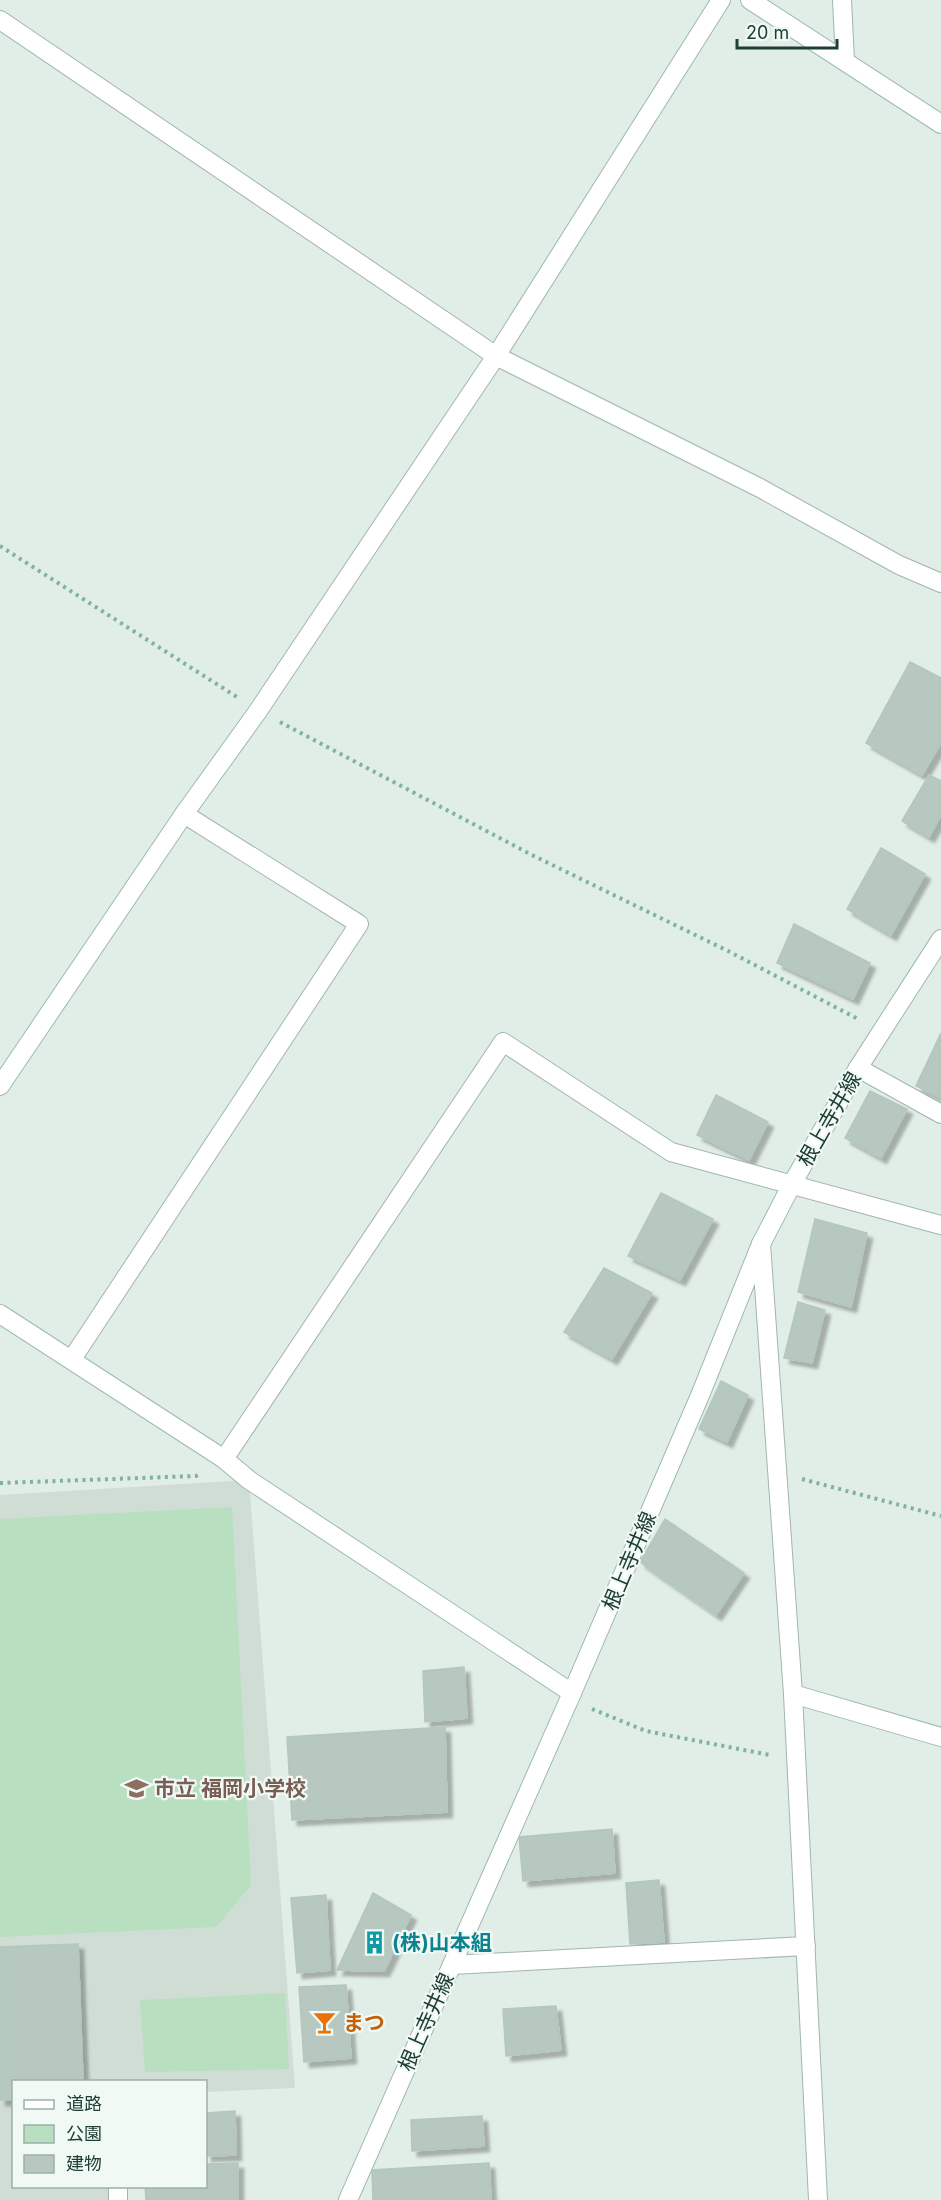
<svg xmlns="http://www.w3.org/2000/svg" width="941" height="2200" viewBox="0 0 941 2200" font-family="Inter,'Noto Sans JP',sans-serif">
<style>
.built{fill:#cfddd5}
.green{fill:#b8dfc0}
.building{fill:#b6c8bf;stroke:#b3c7bd;stroke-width:1.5;filter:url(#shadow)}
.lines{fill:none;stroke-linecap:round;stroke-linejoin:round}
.street-casing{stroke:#a3b5ae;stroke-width:20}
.secondary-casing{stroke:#9eb9ae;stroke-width:20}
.path{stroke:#7fb39f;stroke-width:4;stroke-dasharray:3 4.5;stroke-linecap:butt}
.street{stroke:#fff;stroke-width:18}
.secondary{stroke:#fff;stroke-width:18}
.labels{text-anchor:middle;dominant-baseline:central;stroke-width:4.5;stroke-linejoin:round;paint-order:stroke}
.street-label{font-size:21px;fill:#203f34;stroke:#f1f9f5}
.education-label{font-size:21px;font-weight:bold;fill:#785e54;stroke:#f1f9f5;text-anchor:start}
.culture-label{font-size:21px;font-weight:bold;fill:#0d838f;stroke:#f1f9f5;text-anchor:start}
.food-label{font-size:21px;font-weight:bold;fill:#c56008;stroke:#f1f9f5;text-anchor:start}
</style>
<defs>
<filter id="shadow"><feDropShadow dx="5.5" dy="5.5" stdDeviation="1.5" flood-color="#0004"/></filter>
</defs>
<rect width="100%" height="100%" fill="#e1ede7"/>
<!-- built -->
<polygon class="built" points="249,1480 295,2088 206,2092 206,2082 14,2082 14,2186 108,2187 108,2200 0,2200 0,1495"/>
<!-- green -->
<g class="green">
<polygon points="232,1507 251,1885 216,1927 0,1937 0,1519"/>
<polygon points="285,1993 289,2069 145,2072 140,2000"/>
</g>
<!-- building -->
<g class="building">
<polygon points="910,662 941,678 941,743 922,775 866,743"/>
<polygon points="929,775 941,781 941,815 929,837 902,821"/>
<polygon points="881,848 925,874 891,935 847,909"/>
<polygon points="794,924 870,963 853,999 777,963"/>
<polygon points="941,1033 941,1098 916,1086"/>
<polygon points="870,1091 907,1109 881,1158 845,1138"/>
<polygon points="716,1095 768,1122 749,1160 697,1135"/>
<polygon points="661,1193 713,1219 680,1280 628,1256"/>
<polygon points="815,1219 867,1233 851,1307 798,1292"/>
<polygon points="604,1268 652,1293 612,1359 564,1332"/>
<polygon points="798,1302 825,1310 812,1363 784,1358"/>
<polygon points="721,1381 748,1395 727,1442 699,1429"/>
<polygon points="665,1519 744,1573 716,1615 640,1562"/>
<polygon points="464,1667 467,1718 425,1722 423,1671"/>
<polygon points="445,1727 447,1812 292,1820 287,1737"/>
<polygon points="612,1829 615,1873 523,1881 519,1837"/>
<polygon points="659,1880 664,1942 630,1944 626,1883"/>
<polygon points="373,1893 411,1915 384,1971 337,1970"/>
<polygon points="326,1895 330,1970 297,1973 291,1898"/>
<polygon points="78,1944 83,2082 14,2082 14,2100 0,2100 0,1947"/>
<polygon points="346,1985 351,2058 304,2062 299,1987"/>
<polygon points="556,2006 561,2050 506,2056 503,2009"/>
<polygon points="235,2111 236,2155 206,2156 206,2113"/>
<polygon points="482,2116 484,2146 412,2151 411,2120"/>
<polygon points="238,2163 238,2200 146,2200 145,2186 206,2186 206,2164"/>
<polygon points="489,2163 491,2200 373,2200 372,2170"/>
</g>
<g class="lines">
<defs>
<g id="street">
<polyline points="842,0 845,61"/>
<polyline points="0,20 496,356 760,488 899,565 941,583"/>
<polyline points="858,1068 941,1114"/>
<polyline points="761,1244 793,1694 818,2200"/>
<polyline points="72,1359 359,924 184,814"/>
<polyline points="224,1459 503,1042 671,1152 941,1225"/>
<polyline points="452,1965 806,1946"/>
<polyline points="118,2186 118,2200"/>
</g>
<g id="secondary">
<polyline points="750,0 941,124"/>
<polyline points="0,1086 184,814 258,711 496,356 721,0"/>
<polyline points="0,1314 224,1459 249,1480 572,1693"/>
<polyline points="793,1694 941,1737"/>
<polyline points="348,2200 572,1693 701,1393 761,1244 792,1184 858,1068 941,939"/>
</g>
</defs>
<!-- street casing -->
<use href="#street" class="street-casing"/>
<!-- secondary casing -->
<use href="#secondary" class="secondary-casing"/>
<!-- path -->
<g class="path">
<polyline points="0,546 237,697"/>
<polyline points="280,722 532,855 728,951 860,1020"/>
<polyline points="802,1479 941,1516"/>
<polyline points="0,1483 196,1476 200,1474"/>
<polyline points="592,1709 646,1731 770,1755"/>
</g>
<!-- street -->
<use href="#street" class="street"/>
<!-- secondary -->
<use href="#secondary" class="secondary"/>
</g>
<!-- icons -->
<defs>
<symbol id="school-bare" viewBox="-9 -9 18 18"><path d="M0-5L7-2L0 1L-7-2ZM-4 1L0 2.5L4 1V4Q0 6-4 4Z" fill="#8d6e63" stroke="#f1f9f5" stroke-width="2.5" paint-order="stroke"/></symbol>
<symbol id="building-bare" viewBox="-9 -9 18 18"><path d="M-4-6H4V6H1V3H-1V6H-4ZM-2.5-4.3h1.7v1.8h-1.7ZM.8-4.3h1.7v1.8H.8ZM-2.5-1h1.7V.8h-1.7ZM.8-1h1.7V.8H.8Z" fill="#0f9aa8" stroke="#f1f9f5" stroke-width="2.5" paint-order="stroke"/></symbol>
<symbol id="bar-bare" viewBox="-9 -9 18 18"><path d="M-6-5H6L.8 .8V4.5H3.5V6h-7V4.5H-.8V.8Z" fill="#e8710a" stroke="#f1f9f5" stroke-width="2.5" paint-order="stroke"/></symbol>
</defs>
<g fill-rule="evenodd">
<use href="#school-bare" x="120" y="1772" width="33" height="33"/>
<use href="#building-bare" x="358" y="1926" width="33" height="33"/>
<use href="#bar-bare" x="308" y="2006" width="33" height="33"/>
</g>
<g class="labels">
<!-- street labels -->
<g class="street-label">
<text transform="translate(829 1119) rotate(-60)">根上寺井線</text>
<text transform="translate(629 1561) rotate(-67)">根上寺井線</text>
<text transform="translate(426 2022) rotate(-66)">根上寺井線</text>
</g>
<!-- education labels -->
<g class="education-label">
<text x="154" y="1788">市立 福岡小学校</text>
</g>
<!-- culture labels -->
<g class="culture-label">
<text x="392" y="1942">(株)山本組</text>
</g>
<!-- food labels -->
<g class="food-label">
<text x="343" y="2022">まつ</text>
</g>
</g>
<!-- legend -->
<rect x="12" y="2080" width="195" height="108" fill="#f1f9f5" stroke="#9dafa8" stroke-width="1.5"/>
<rect x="24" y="2100" width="30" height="9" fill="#ffffff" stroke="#9dafa8" stroke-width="1.5"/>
<text x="66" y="2110" font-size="18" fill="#203f34">道路</text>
<rect x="24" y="2125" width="30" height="18" fill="#b8dfc0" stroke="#9dafa8" stroke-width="1.5"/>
<text x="66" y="2140" font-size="18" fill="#203f34">公園</text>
<rect x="24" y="2155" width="30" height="18" fill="#b6c8bf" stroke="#9dafa8" stroke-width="1.5"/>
<text x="66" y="2170" font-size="18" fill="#203f34">建物</text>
<!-- scale -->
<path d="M737 39v9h100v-9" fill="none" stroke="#203f34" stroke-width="3"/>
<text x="746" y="39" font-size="18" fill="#203f34" stroke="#f1f9f5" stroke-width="4.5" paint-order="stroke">20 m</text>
</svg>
